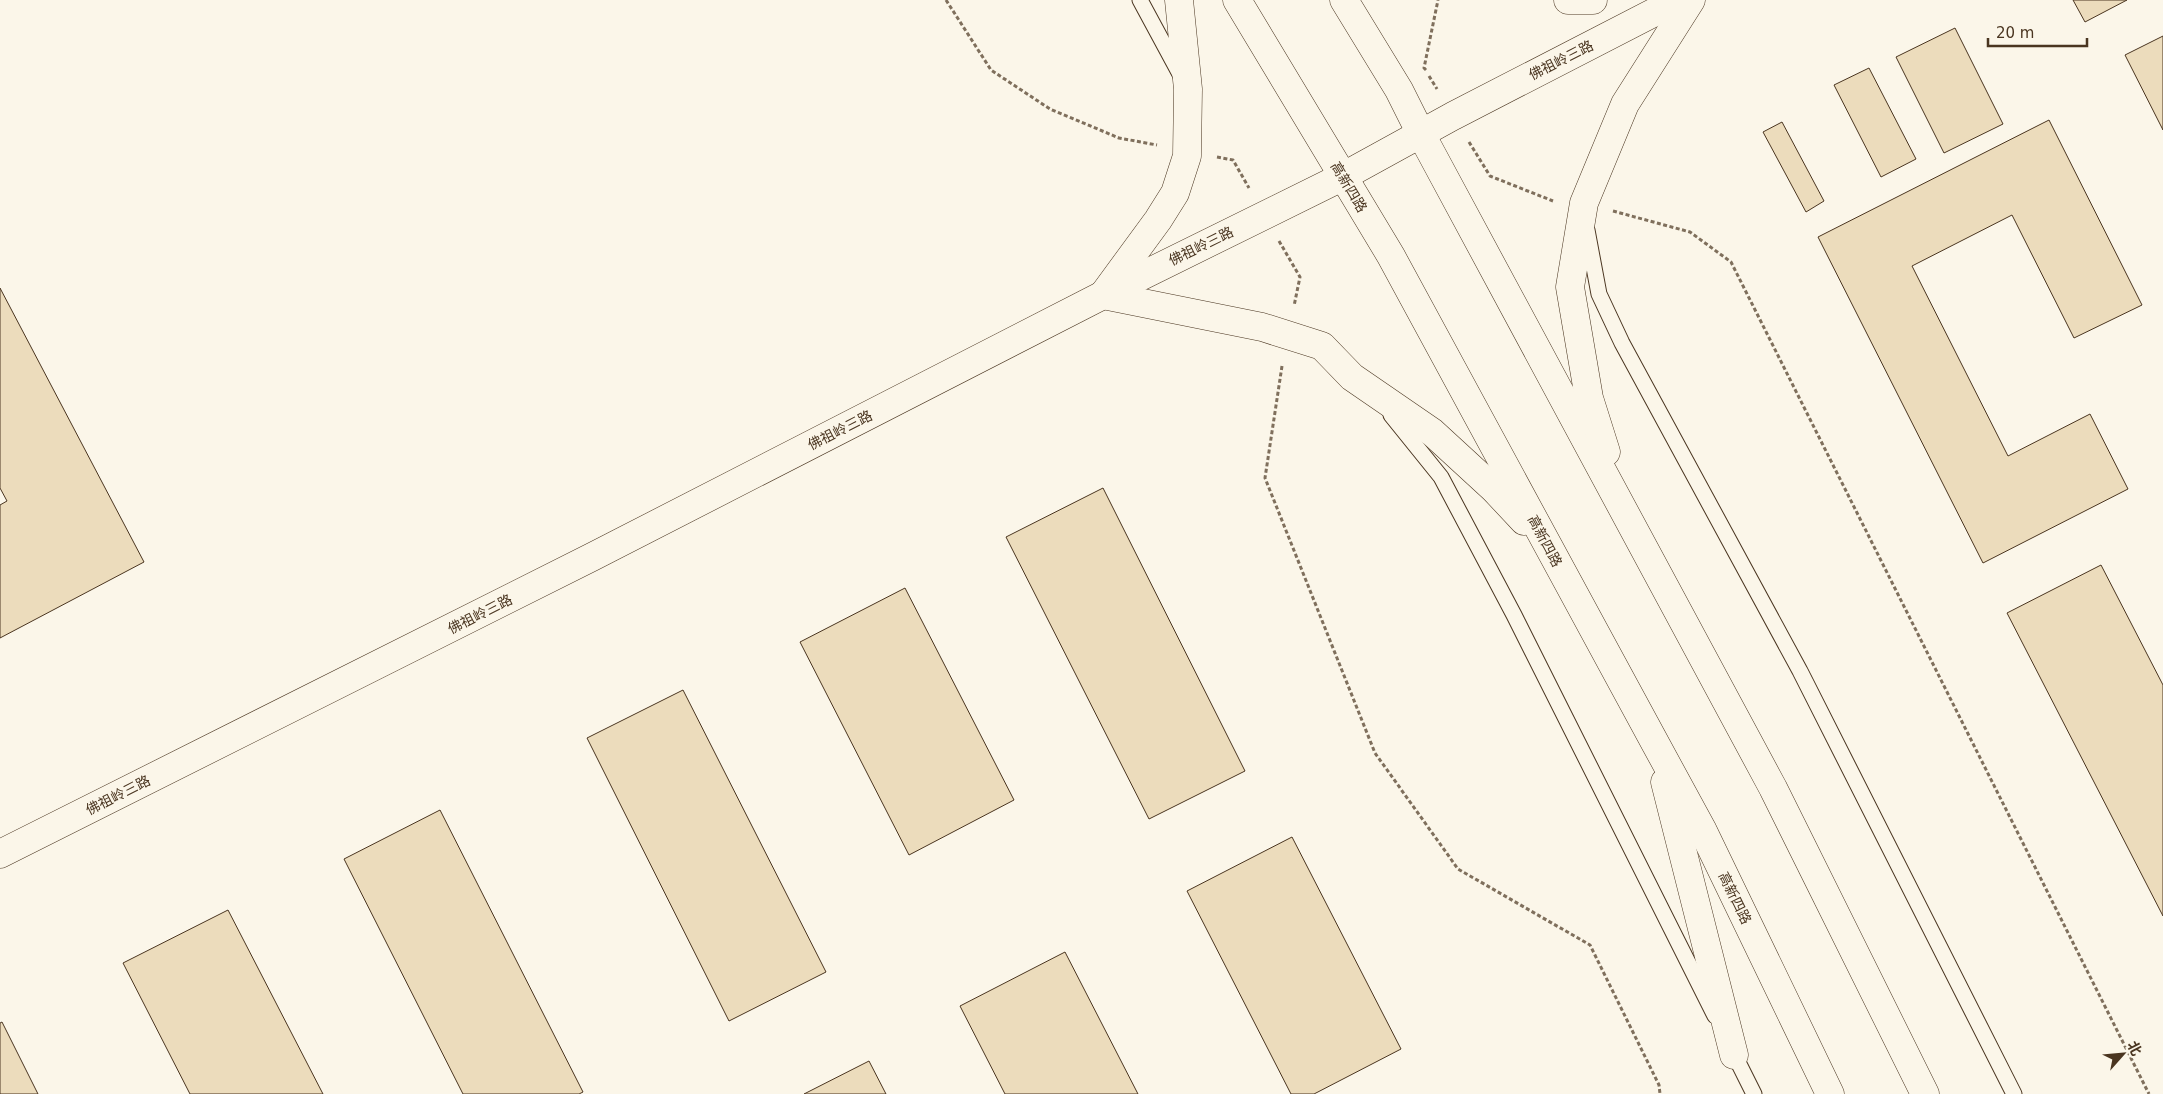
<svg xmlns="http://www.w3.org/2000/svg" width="2163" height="1094" viewBox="0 0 2163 1094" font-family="'DejaVu Sans','Noto Sans SC',sans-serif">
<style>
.building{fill:#ecdcbc;stroke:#4a3520}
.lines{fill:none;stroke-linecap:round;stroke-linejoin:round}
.service-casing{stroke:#4a3520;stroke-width:17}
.secondary-casing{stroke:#4a3520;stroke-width:29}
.primary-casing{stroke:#4a3520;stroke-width:29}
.path{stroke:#7f6f5c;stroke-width:3;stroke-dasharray:4 2.5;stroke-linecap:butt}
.service{stroke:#fbf6e9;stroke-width:15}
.secondary{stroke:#fbf6e9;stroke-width:28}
.primary{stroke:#fbf6e9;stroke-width:28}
.labels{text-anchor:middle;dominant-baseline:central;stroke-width:4;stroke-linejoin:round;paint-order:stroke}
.street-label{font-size:14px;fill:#4a3520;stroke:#fbf6e9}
</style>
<rect width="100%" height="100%" fill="#fbf6e9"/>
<!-- building -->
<g class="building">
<polygon points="2073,0 2127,0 2085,22"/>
<polygon points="1955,28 2003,124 1944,153 1896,57"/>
<polygon points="2163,36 2163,130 2125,55"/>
<polygon points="1869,68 1916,159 1881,177 1834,85"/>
<polygon points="2049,120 2142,305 2074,338 2012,215 1912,266 2008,456 2090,414 2128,489 1983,563 1818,237"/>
<polygon points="1782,122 1824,201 1806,212 1763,132"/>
<polygon points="0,288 144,562 0,638 0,505 7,501 0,488"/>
<polygon points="1103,488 1245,771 1149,819 1006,537"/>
<polygon points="2101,565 2163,685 2163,916 2007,613"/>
<polygon points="905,588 1014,800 909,855 800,642"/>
<polygon points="683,690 826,972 729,1021 587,738"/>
<polygon points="440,810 583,1092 579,1094 463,1094 344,859"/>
<polygon points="1292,837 1401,1049 1314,1094 1291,1094 1187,891"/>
<polygon points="228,910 323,1094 190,1094 123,963"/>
<polygon points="1065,952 1138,1094 1005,1094 960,1006"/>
<polygon points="2,1022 38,1094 0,1094 0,1023"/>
<polygon points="869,1061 886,1094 804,1094"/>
</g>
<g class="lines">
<defs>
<g id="service">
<polyline points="1140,0 1181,76"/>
<polyline points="1587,230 1599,294 1622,343 1800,671 2014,1094"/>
<polyline points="1391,415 1441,477 1514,615 1715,1016"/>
<polyline points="1732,1050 1754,1094"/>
</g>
<polyline id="secondary" points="0,854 592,557 1103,295 1342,177 1453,116 1678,0"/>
<g id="primary">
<polyline points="1179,0 1188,89 1187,156 1175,193 1158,220 1103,295 1262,327 1322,346 1352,377 1432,432 1494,489 1524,521"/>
<polyline points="1237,0 1391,256 1654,741 1703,831 1830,1094"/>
<polyline points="1344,0 1399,90 1421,134 1773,788 1925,1094"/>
<polyline points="1568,0 1593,0"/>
<polyline points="1606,452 1589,398 1570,287 1584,203 1625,104 1691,0"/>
<polyline points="1665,782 1734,1055"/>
</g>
</defs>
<!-- service casing -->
<use href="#service" class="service-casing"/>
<!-- secondary casing -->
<use href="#secondary" class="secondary-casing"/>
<!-- primary casing -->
<use href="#primary" class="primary-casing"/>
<!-- path -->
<g class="path">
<polyline points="946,0 991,70 1050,109 1119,138 1157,145"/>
<polyline points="1426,70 1424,68 1438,0"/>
<polyline points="1429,76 1437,89"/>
<polyline points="1469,142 1490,176 1553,201"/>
<polyline points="1217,157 1233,160 1249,188"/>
<polyline points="1613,211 1690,232 1731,262 2149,1094"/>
<polyline points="1279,241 1300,277 1294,306"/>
<polyline points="1282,366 1265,478 1375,753 1458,869 1590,945 1659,1085 1660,1094"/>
</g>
<!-- service -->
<use href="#service" class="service"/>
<!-- secondary -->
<use href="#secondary" class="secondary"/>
<!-- primary -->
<use href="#primary" class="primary"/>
</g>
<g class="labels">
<!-- street labels -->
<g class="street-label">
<text transform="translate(1561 60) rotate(-27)">佛祖岭三路</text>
<text transform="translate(1349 187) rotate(59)">高新四路</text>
<text transform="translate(1201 246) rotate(-26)">佛祖岭三路</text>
<text transform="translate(840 430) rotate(-27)">佛祖岭三路</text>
<text transform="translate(1545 541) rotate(62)">高新四路</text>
<text transform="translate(480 614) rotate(-27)">佛祖岭三路</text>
<text transform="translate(118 795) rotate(-27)">佛祖岭三路</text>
<text transform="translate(1735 898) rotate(64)">高新四路</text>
</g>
</g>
<!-- north arrow -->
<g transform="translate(2123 1054) rotate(63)" stroke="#fbf6e9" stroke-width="4" paint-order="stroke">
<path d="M0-4L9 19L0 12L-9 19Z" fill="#4a3520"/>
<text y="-8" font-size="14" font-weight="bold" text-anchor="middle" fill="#4a3520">北</text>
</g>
<!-- scale -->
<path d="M1988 38v8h99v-8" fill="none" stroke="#4a3520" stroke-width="2.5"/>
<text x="1996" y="38" font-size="15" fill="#4a3520" stroke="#fbf6e9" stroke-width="4" paint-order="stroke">20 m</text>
</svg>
